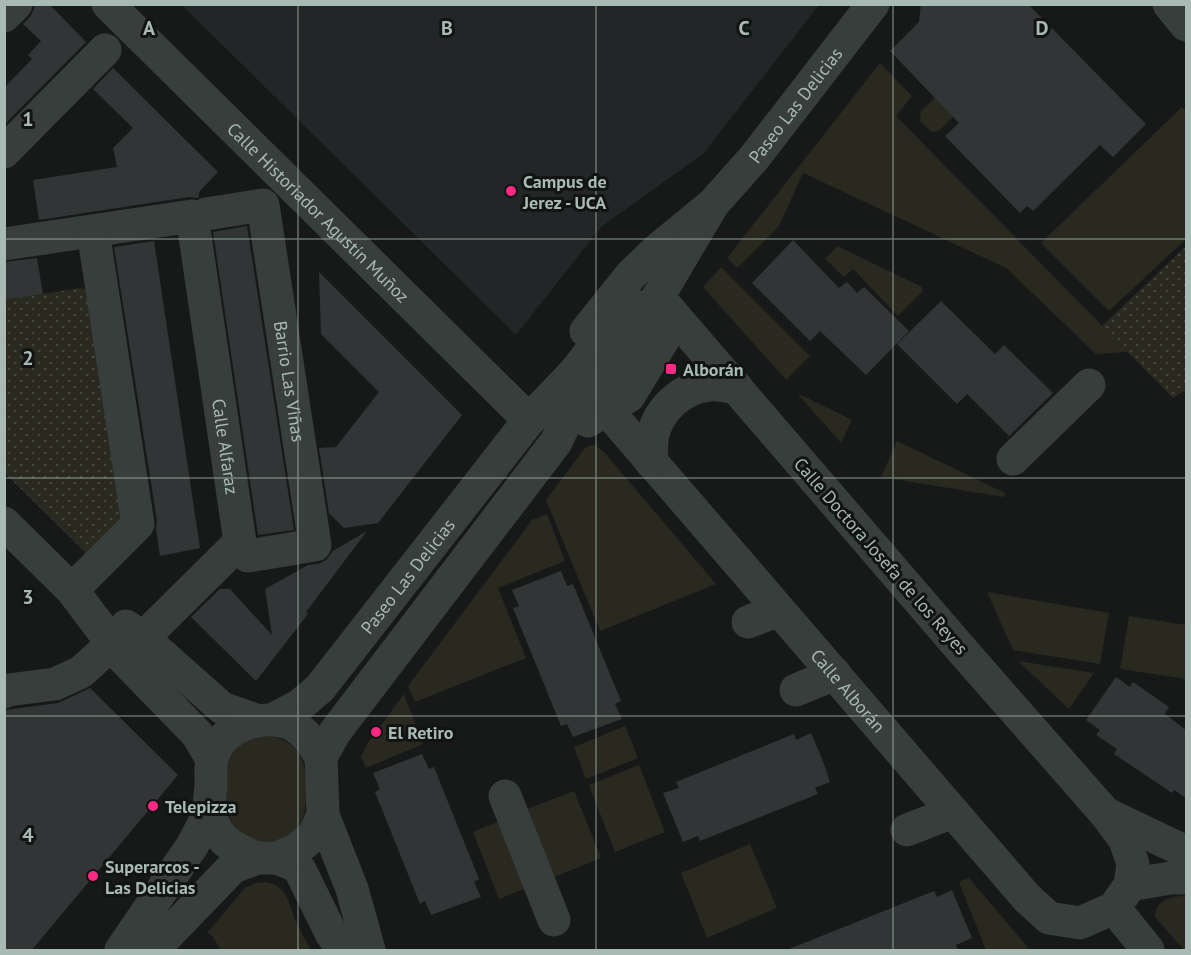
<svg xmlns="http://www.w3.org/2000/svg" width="1191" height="955" viewBox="0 0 1191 955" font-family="'PT Sans',sans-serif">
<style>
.built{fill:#222626}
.park{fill:url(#park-dots)}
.garden{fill:#292920}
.building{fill:#313535}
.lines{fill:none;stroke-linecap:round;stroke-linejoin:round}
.minor{stroke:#373e3c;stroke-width:33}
.grid{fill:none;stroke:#a8bab3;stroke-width:1.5;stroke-opacity:0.55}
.poi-dot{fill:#ff2884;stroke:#121414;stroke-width:2}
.labels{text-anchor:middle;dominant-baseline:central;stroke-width:6;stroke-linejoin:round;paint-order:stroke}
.street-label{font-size:18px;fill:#a8bab3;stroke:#121414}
.poi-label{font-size:18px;font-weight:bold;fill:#a8bab3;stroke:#121414;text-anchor:start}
.grid-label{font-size:20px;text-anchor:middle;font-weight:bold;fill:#a8bab3;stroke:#121414;stroke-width:6;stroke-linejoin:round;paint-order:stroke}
</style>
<defs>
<pattern id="park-dots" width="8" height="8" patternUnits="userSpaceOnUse" patternTransform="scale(1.5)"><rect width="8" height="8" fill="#292920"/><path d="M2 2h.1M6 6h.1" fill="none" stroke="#45463e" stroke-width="1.8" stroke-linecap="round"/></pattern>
</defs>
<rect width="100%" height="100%" fill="#171919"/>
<!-- built -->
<polygon class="built" points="182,5 819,5 703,154 601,227 516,335"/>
<!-- park -->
<g class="park">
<polygon points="1186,246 1186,390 1173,398 1102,326"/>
<polygon points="80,288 88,290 124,516 90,557 5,473 5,300"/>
</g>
<!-- garden -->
<g class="garden">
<polygon points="880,63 912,96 896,116 1128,352 1096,354 1006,268 803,173 779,226 737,268 727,258"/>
<polygon points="948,86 965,105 939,131 932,132 920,121 921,111"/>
<polygon points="1182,107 1186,111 1186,239 1109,311 1041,243"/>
<polygon points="837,246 920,286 922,288 922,292 898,316 853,269 844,277 825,259"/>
<polygon points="721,267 810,356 786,380 703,287"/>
<polygon points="797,393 852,420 841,443"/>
<polygon points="897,441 1005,493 1004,497 881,477"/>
<polygon points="595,445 604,452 716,584 600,631 546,500 585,448 589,446"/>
<polygon points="547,514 565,561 498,588 526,658 415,702 408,686 532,520"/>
<polygon points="987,592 1109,613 1100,664 1013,650"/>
<polygon points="1129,616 1186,625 1186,679 1120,669"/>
<polygon points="1018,661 1094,673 1069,709"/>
<polygon points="404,694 423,744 366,768 361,757 367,744"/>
<polygon points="625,726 638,758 586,779 574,747"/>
<path d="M269 736C300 741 306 761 306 789 306 803 306 817 297 828 277 851 239 843 229 816 225 806 226 794 226 784 226 752 237 740 269 736Z"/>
<polygon points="639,765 665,832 615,852 589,785"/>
<polygon points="574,791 601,858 547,880 520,812"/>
<polygon points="506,818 532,886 499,899 473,832"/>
<polygon points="750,844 777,908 707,938 681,873"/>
<polygon points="969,878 1030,950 986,950 959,882"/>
<path d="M266 882C288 886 288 903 296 921 300 931 306 941 311 950H221L213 937 207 933 245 888 255 883Z"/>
<path d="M1182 896H1186V950H1184L1155 917C1155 901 1169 897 1182 896Z"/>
</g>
<!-- building -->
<g class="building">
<polygon points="34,4 49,4 86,42 4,125 4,88 32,59 28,55 41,41 23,24 30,17 34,9"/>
<polygon points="921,4 1028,4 1146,124 1113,157 1100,145 1033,211 1027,206 1020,213 945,136 959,123 890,51 919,22"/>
<polygon points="113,68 218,172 199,192 199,197 197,198 189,197 39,220 33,180 117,167 113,148 133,128 93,89"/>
<polygon points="247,226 294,530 258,535 213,232"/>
<polygon points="793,240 839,288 847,282 857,293 864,287 909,331 866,375 820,331 810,341 752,283"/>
<polygon points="154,241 200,548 160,556 156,529 157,521 114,247"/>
<polygon points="37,258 43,294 4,300 4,262"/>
<polygon points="319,272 462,415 378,523 344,528 329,513 319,448 336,447 379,392 321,334"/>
<polygon points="941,301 995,354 1004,345 1053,393 1009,436 967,394 957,404 897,344"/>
<polygon points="367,531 306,612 308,614 256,681 191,617 220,589 230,589 272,635 265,589 308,565 318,564 326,560 333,551"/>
<polygon points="561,571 567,586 573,584 621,701 615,704 622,719 573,737 567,724 561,726 513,608 519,606 512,590"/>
<polygon points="1116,677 1130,687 1133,682 1169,707 1165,714 1186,730 1186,798 1174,790 1172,793 1114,754 1117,749 1096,735 1100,730 1086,720"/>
<polygon points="90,688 178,775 31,951 4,951 4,710 58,703"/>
<polygon points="811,733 823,761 830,782 815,788 818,794 700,841 698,836 683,842 663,793 679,788 676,782 794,734 796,740"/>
<polygon points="422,754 429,769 434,767 450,807 479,879 474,882 481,897 431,915 425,901 420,904 375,792 380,789 373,773"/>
<polygon points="952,890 972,938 956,945 958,951 790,951 789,949 934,891 937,897"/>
</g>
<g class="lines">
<!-- minor -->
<g class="minor">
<path id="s1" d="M108 4 529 420"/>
<polyline points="1169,4 1186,25"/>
<polyline points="4,16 16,4"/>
<polyline points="4,152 105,50"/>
<path id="s2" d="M206 214 263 205 315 545 248 556"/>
<path id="s3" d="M4 244 192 216 240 542 143 638"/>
<path id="s4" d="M586 331 631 275 657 250 713 204 754 158 873 4"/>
<path id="s5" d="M607 410 1027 898 1049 918 1080 923 1114 908 1130 885 1133 864 1125 840 1105 813 961 649 658 297"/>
<polyline points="588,421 629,396 663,340 658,297"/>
<polyline points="1013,459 1089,385"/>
<path d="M651 462C652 453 651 442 653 434 660 408 682 388 709 385 718 384 728 387 737 388"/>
<polyline points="4,523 72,590 124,659 197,734 212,759"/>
<polyline points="72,590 138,524 93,231"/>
<polyline points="748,622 779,610"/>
<polyline points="126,626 143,638 222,708 256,720"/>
<polyline points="796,690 835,674"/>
<polyline points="4,692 8,690 55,684 81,672 112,644"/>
<path id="s6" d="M274 719 299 706 320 688 529 420 574 373 605 333 631 312 640 307"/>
<polyline points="505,796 554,920"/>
<polyline points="1107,814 1186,852"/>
<polyline points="323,815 352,889 369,950"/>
<polyline points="907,830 953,812"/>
<path d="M258 858C234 849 217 841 210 814 208 805 210 795 211 786 211 778 210 767 212 759 220 727 262 712 291 724 305 731 313 744 321 757"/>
<polyline points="277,858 295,865 300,870 331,933 343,950"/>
<polyline points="1130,885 1170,878 1186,878"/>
<polyline points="1114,908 1148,950"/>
<polyline points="121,950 192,846 210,812"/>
<polyline points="153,950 233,867 258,858 277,858 296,850 313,836 323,815 321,757 335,732 556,442 564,425 581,402 610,368 658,297 713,204"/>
</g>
</g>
<!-- grid -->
<path class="grid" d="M298 4V950M596 4V950M893 4V950M4 239H1186M4 478H1186M4 716H1186"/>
<!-- markers -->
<g class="poi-dot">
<circle cx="511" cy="191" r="6"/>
<rect x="665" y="363" width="12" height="12" rx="3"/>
<circle cx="376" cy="732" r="6"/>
<circle cx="153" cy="806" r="6"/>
<circle cx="93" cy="876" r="6"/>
</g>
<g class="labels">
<!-- street labels -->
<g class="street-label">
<text stroke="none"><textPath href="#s4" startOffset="309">Paseo Las Delicias</textPath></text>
<text stroke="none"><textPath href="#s1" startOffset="296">Calle Historiador Agustín Muñoz</textPath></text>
<text stroke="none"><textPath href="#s2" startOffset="236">Barrio Las Viñas</textPath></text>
<text stroke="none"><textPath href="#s3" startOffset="423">Calle Alfaraz</textPath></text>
<text transform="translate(881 556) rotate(49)">Calle Doctora Josefa de los Reyes</text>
<text stroke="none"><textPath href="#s6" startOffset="198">Paseo Las Delicias</textPath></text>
<text stroke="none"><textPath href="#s5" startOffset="370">Calle Alborán</textPath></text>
</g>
<!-- poi labels -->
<g class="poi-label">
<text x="523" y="181">Campus de<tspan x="523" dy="21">Jerez - UCA</tspan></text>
<text x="683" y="369">Alborán</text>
<text x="388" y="732">El Retiro</text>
<text x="165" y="806">Telepizza</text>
<text x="105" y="866">Superarcos -<tspan x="105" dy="21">Las Delicias</tspan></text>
</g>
</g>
<g class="grid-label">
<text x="149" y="35">A</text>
<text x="447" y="35">B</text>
<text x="744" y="35">C</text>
<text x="1042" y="35">D</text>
<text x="28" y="126">1</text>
<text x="28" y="365">2</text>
<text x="28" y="604">3</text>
<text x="28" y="842">4</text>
</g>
<!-- border -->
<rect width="1191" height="955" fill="none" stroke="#a8bab3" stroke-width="12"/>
</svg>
